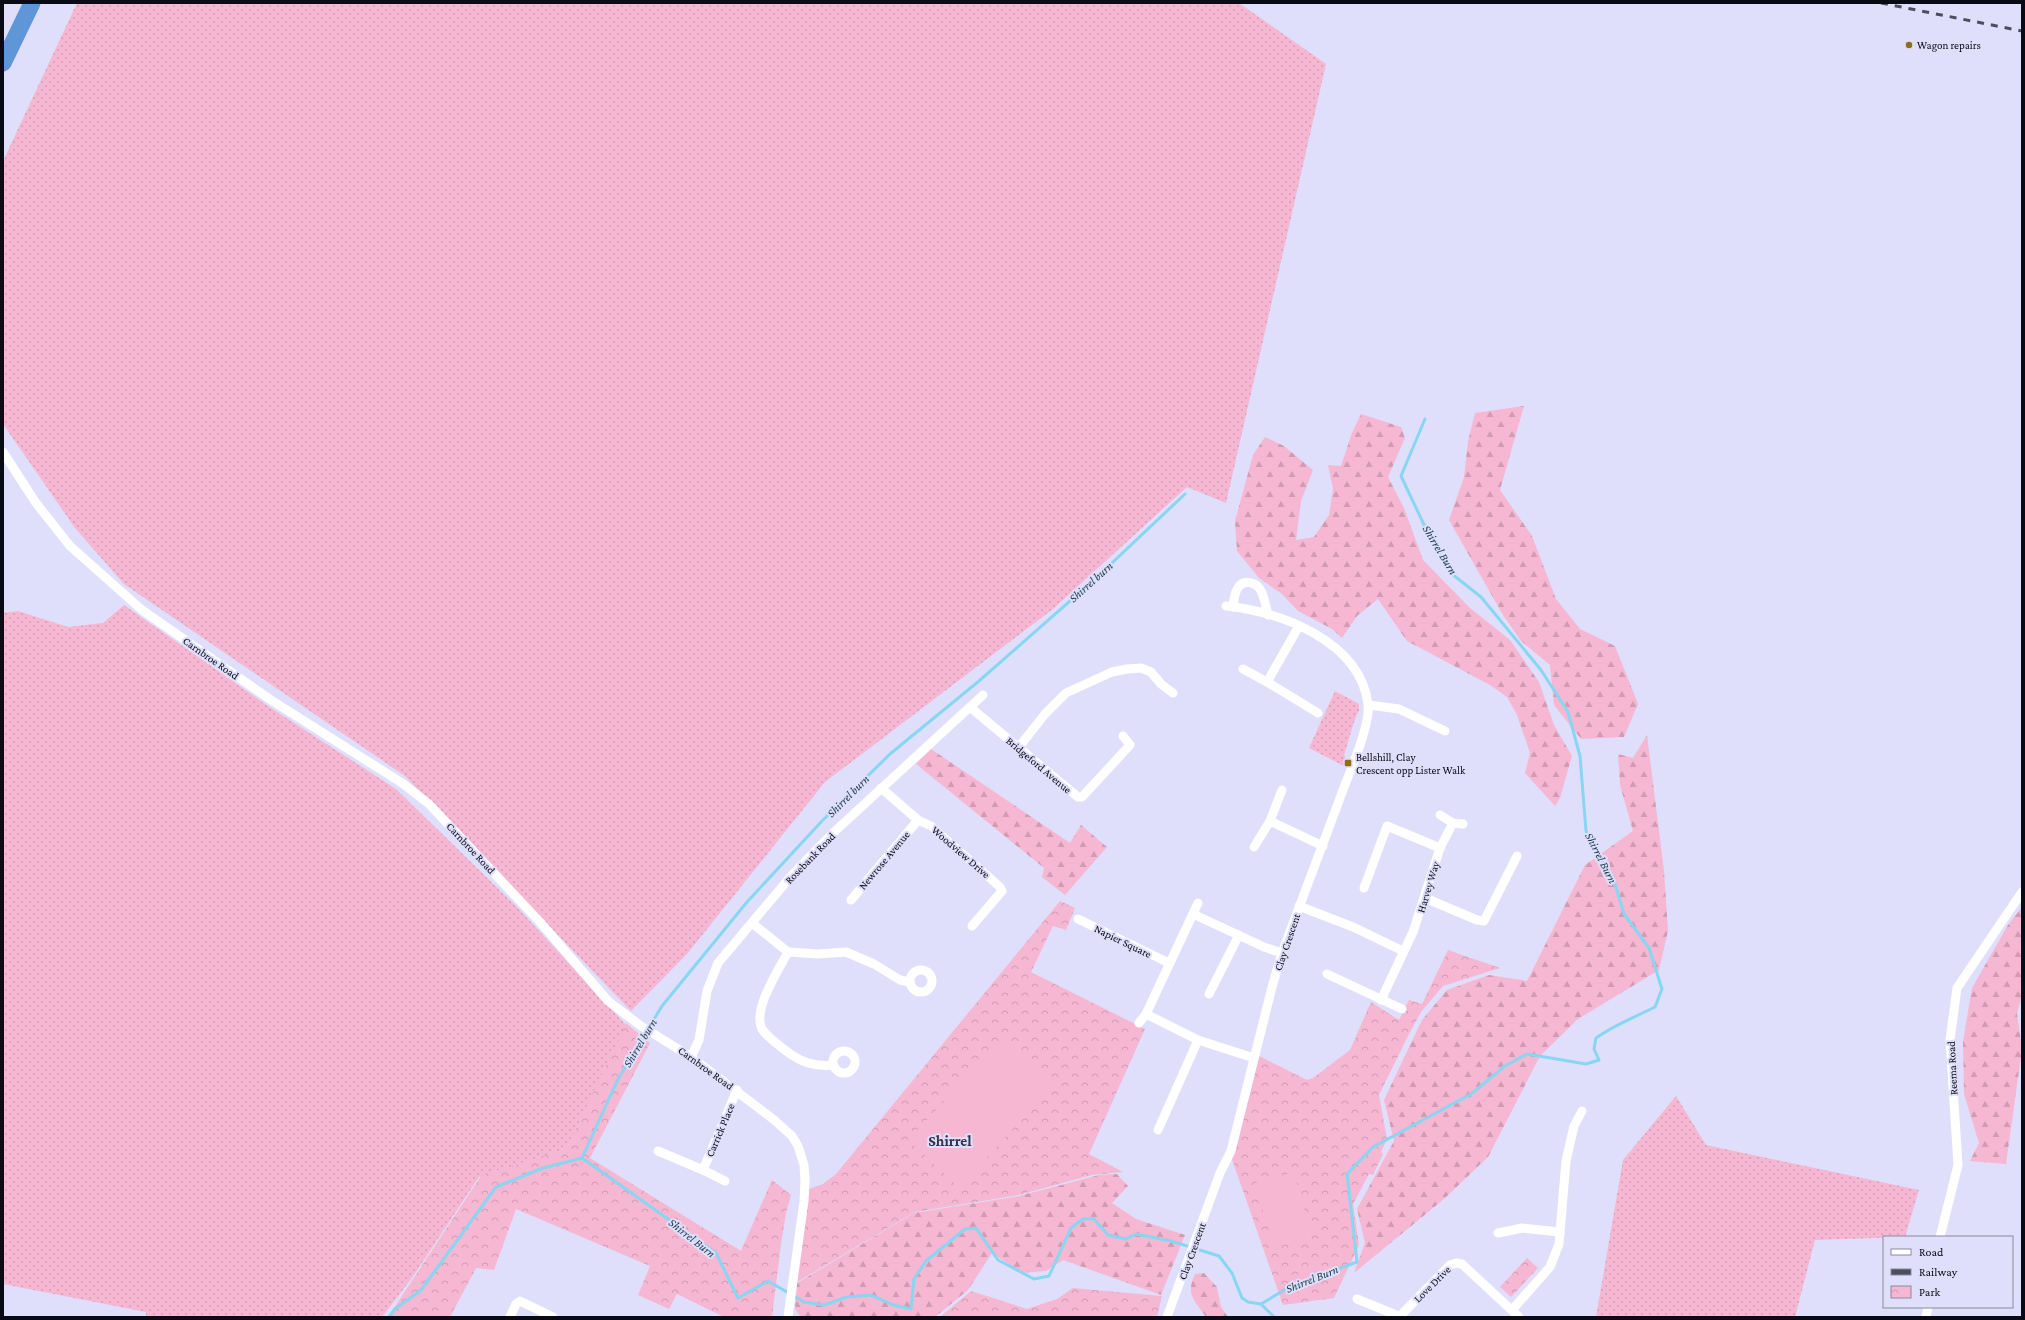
<svg xmlns="http://www.w3.org/2000/svg" width="2025" height="1320" viewBox="0 0 2025 1320" font-family="'Crimson Pro',serif">
<style>
.grass{fill:url(#grass-dots)}
.forest{fill:url(#forest-firs)}
.park{fill:url(#park-crowns)}
.pitch{fill:#f5b7d2}
.lines{fill:none;stroke-linecap:round;stroke-linejoin:round}
.stream{stroke:#87d6f2;stroke-width:3}
.minor{stroke:#fff;stroke-width:9}
.motorway{stroke:#5f96d8;stroke-width:17}
.rail{stroke:#4d4d5d;stroke-width:3;stroke-dasharray:7 7;stroke-linecap:butt}
.poi-dot{fill:#8f6f13;stroke:#dfdffb;stroke-width:1.5}
.labels{text-anchor:middle;dominant-baseline:central;stroke-width:4;stroke-linejoin:round;paint-order:stroke}
.poi-label{font-size:11px;fill:#0a0a15;stroke:#dfdffb;text-anchor:start}
.street-label{font-size:11px;fill:#0a0a15;stroke:#dfdffb}
.water-label{font-size:12px;font-style:italic;fill:#193e4a;stroke:#dfdffb}
.district-label{font-size:15px;font-weight:bold;fill:#32314c;stroke:#dfdffb}
</style>
<defs>
<pattern id="grass-dots" width="8" height="8" patternUnits="userSpaceOnUse"><rect width="8" height="8" fill="#f5b7d2"/><path d="M2 2h.1M6 6h.1" fill="none" stroke="#d19cb3" stroke-width="1.8" stroke-linecap="round"/></pattern>
<pattern id="forest-firs" width="22" height="20" patternUnits="userSpaceOnUse"><rect width="22" height="20" fill="#f5b7d2"/><path d="M5 1l3.5 6h-7zM16 11l3.5 6h-7z" fill="#d19cb3"/></pattern>
<pattern id="park-crowns" width="20" height="18" patternUnits="userSpaceOnUse"><rect width="20" height="18" fill="#f5b7d2"/><path d="M2 6a3 3 0 1 1 6 0M12 15a3 3 0 1 1 6 0" fill="none" stroke="#d19cb3"/></pattern>
</defs>
<rect width="100%" height="100%" fill="#dfdffb"/>
<!-- grass -->
<g class="grass">
<polygon points="77,3 1239,3 1326,64 1226,503 1187,487 1053,609 825,782 687,954 631,1011 405,776 124,584 75,528 3,424 3,161"/>
<polygon points="124,605 268,706 396,789 516,906 626,1025 567,1148 479,1177 412,1278 382,1317 146,1317 146,1312 3,1284 3,613 18,611 68,627 103,623"/>
<path d="M1335 691 1359 704V711C1354 718 1348 744 1344 755L1345 756 1344 766 1309 748Z"/>
<polygon points="1676,1096 1706,1145 1919,1190 1905,1237 1815,1240 1795,1317 1596,1317 1623,1160"/>
</g>
<!-- forest -->
<g class="forest">
<polygon points="1524,406 1500,490 1532,536 1556,599 1580,629 1615,646 1638,704 1624,737 1581,739 1554,705 1550,665 1521,641 1503,615 1449,520 1464,477 1468,441 1475,413"/>
<polygon points="1361,414 1401,427 1405,438 1388,477 1404,508 1423,560 1470,608 1510,640 1539,682 1554,725 1572,756 1560,798 1555,806 1525,773 1530,753 1517,715 1507,697 1490,685 1407,641 1378,599 1357,616 1342,638 1332,629 1298,611 1282,594 1259,578 1237,551 1235,521 1253,455 1265,437 1284,446 1313,470 1301,501 1296,540 1314,537 1329,515 1333,489 1328,465 1341,466 1352,433"/>
<polygon points="1647,735 1664,871 1668,931 1659,970 1578,1019 1540,1056 1488,1157 1444,1199 1354,1273 1365,1243 1357,1209 1394,1141 1384,1100 1422,1020 1447,990 1489,975 1527,981 1585,865 1633,831 1620,785 1618,754 1633,758"/>
<polygon points="931,749 1070,843 1081,825 1107,847 1065,895 1042,877 1044,868 916,764"/>
<polygon points="2022,907 2022,995 2017,1013 2022,1049 2006,1164 1970,1161 1979,1143 1964,1094 1963,1042 1972,988 2008,925"/>
<polygon points="1117,1174 1128,1186 1112,1203 1136,1219 1185,1235 1161,1295 1063,1260 1046,1271 1022,1273 992,1253 968,1290 935,1317 801,1317 795,1309 797,1283 914,1213 1019,1196 1099,1175"/>
<path d="M1204 1273 1217 1287 1221 1307 1228 1317H1206C1195 1300 1185 1295 1195 1274Z"/>
</g>
<!-- park -->
<g class="park">
<polygon points="1060,901 1075,908 1066,930 1053,926 1031,972 1145,1029 1089,1154 1123,1172 1092,1175 1019,1195 915,1212 797,1282 809,1189 823,1184 836,1174"/>
<polygon points="1448,950 1500,968 1443,986 1421,1012 1408,1036 1379,1095 1387,1139 1381,1152 1383,1154 1373,1175 1369,1174 1353,1204 1359,1245 1334,1298 1283,1305 1228,1148 1253,1053 1307,1080 1313,1078 1350,1050 1371,1002 1399,1020 1409,1000 1422,1004"/>
<polygon points="626,1023 650,1043 590,1158 741,1251 772,1180 791,1195 786,1213 781,1244 772,1317 724,1317 677,1294 669,1309 638,1295 650,1266 516,1209 494,1270 476,1268 450,1317 388,1317 481,1176 567,1148"/>
<polygon points="1527,1258 1538,1268 1511,1297 1500,1287"/>
<polygon points="1073,1288 1162,1296 1157,1317 940,1317 971,1291 1027,1309 1057,1299"/>
</g>
<!-- pitch -->
<g class="pitch">
<polygon points="1001,1040 1052,1087 959,1187 908,1140"/>
<polygon points="1294,1172 1312,1236 1274,1248 1255,1183"/>
</g>
<g class="lines">
<!-- stream -->
<g class="stream">
<polyline points="582,1158 617,1081 662,1006 747,902 822,821 890,754 979,681 1095,579 1185,494"/>
<polyline points="1261,1304 1274,1317"/>
<path d="M389 1317 395 1309 421 1290 496 1187 543 1168 582 1158 716 1253 738 1298 768 1281 804 1302 824 1305 847 1297 871 1295 893 1305 911 1309 914 1279 926 1261 965 1229 976 1228 998 1260 1034 1279 1049 1276 1071 1228 1083 1219H1094L1108 1235 1126 1239 1136 1234 1171 1241 1219 1256 1232 1273 1242 1298 1248 1302 1261 1304 1291 1286 1357 1262 1347 1174 1373 1147 1471 1094 1505 1066 1527 1054 1586 1064 1599 1060 1594 1049 1596 1038C1614 1025 1635 1017 1655 1007L1662 989 1649 948 1624 914 1613 877 1586 831 1580 756 1568 712 1541 670 1481 597 1452 574 1426 529 1401 476 1425 419"/>
</g>
<!-- minor -->
<g class="minor">
<polyline points="3,452 36,503 70,546 142,610 271,700 402,783 429,804 540,922 608,1001 641,1026 691,1057 773,1119 792,1136 798,1146 804,1165 805,1181 804,1201 788,1317"/>
<path d="M1233 607C1234 597 1236 579 1251 583 1256 584 1260 588 1262 593 1265 600 1266 608 1268 615"/>
<polyline points="1299,626 1267,682 1318,713"/>
<polyline points="1243,669 1267,682"/>
<polyline points="1369,705 1399,709 1445,731"/>
<polyline points="971,708 1078,797 1082,797 1130,745 1123,736"/>
<polyline points="1019,747 1045,714 1066,693 1112,672 1127,669 1141,668 1151,672 1161,684 1173,693"/>
<polyline points="881,788 918,820 931,826 1000,887 1002,891 972,926"/>
<polyline points="1440,815 1453,823 1463,824"/>
<polyline points="1270,821 1282,790"/>
<polyline points="1254,847 1270,821 1323,846"/>
<polyline points="1440,848 1453,823"/>
<polyline points="1364,888 1387,826 1440,848 1413,932 1381,1000"/>
<polyline points="1425,898 1477,920 1484,921 1517,856"/>
<polyline points="851,900 918,820"/>
<polyline points="1299,906 1353,927 1403,951"/>
<polyline points="1193,914 1264,947 1282,953"/>
<polyline points="1078,919 1169,963"/>
<path d="M752 923 788 952C779 969 752 1010 762 1029 767 1037 777 1044 785 1050 800 1062 814 1067 833 1065"/>
<polyline points="788,952 818,954 846,952 874,964 900,980 910,982"/>
<circle cx="921" cy="981" r="11"/>
<polyline points="1327,974 1402,1009"/>
<polyline points="1209,994 1239,935"/>
<polyline points="1146,1014 1198,1040 1254,1058"/>
<polyline points="1139,1023 1146,1014 1198,903"/>
<circle cx="844" cy="1062" r="11"/>
<polyline points="691,1057 699,1040 707,991 718,963 792,875 833,833 983,695"/>
<polyline points="1158,1130 1198,1040"/>
<polyline points="658,1151 703,1170"/>
<polyline points="725,1181 703,1170 737,1090"/>
<polyline points="1498,1233 1522,1228 1560,1232"/>
<polyline points="1940,1237 1958,1165 1950,1040 1957,988 2022,892"/>
<polyline points="1357,1299 1401,1317"/>
<polyline points="1512,1310 1550,1267 1559,1244 1566,1161 1574,1126 1582,1111"/>
<polyline points="510,1317 516,1304 520,1301 553,1317"/>
<path d="M1167 1317 1220 1173 1231 1151 1272 987 1282 953C1303 896 1325 839 1346 782 1353 765 1371 721 1368 704 1360 641 1281 612 1226 606"/>
<polyline points="1402,1317 1403,1313 1450,1265 1456,1263 1462,1264 1519,1317"/>
<polyline points="1926,1317 1928,1307"/>
</g>
<!-- motorway -->
<polyline class="motorway" points="3,63 32,3"/>
<!-- rail -->
<polyline class="rail" points="1881,3 2022,31"/>
</g>
<!-- markers -->
<g class="poi-dot">
<circle cx="1909" cy="45" r="4"/>
<rect x="1344" y="759" width="8" height="8" rx="2"/>
</g>
<g class="labels">
<!-- poi labels -->
<g class="poi-label">
<text x="1917" y="45">Wagon repairs</text>
<text x="1356" y="757">Bellshill, Clay<tspan x="1356" dy="13">Crescent opp Lister Walk</tspan></text>
</g>
<!-- street labels -->
<g class="street-label">
<text transform="translate(211 658) rotate(35)">Carnbroe Road</text>
<text transform="translate(1039 765) rotate(40)">Bridgeford Avenue</text>
<text transform="translate(471 848) rotate(47)">Carnbroe Road</text>
<text transform="translate(961 852) rotate(41)">Woodview Drive</text>
<text transform="translate(810 858) rotate(-46)">Rosebank Road</text>
<text transform="translate(884 860) rotate(-50)">Newrose Avenue</text>
<text transform="translate(1428 887) rotate(-73)">Harvey Way</text>
<text transform="translate(1123 941) rotate(26)">Napier Square</text>
<text transform="translate(1287 942) rotate(-71)">Clay Crescent</text>
<text transform="translate(706 1068) rotate(36)">Carnbroe Road</text>
<text transform="translate(1952 1068) rotate(-93)">Reema Road</text>
<text transform="translate(720 1130) rotate(-67)">Carrick Place</text>
<text transform="translate(1192 1251) rotate(-70)">Clay Crescent</text>
<text transform="translate(1432 1284) rotate(-45)">Love Drive</text>
</g>
<!-- water labels -->
<g class="water-label">
<text transform="translate(1440 550) rotate(59)">Shirrel Burn</text>
<text transform="translate(1091 582) rotate(-42)">Shirrel burn</text>
<text transform="translate(848 796) rotate(-45)">Shirrel burn</text>
<text transform="translate(1601 858) rotate(63)">Shirrel Burn</text>
<text transform="translate(640 1043) rotate(-59)">Shirrel burn</text>
<text transform="translate(692 1238) rotate(38)">Shirrel Burn</text>
<text transform="translate(1312 1279) rotate(-22)">Shirrel Burn</text>
</g>
<!-- district labels -->
<g class="district-label">
<text x="950" y="1141">Shirrel</text>
</g>
</g>
<!-- border -->
<rect width="2025" height="1320" fill="none" stroke="#0a0a15" stroke-width="8"/>
<!-- legend -->
<rect x="1883" y="1236" width="130" height="72" fill="#dfdffb" stroke="#8a8a9f"/>
<rect x="1891" y="1249" width="20" height="6" fill="#ffffff" stroke="#8a8a9f"/>
<text x="1919" y="1256" font-size="12" fill="#0a0a15">Road</text>
<rect x="1891" y="1269" width="20" height="6" fill="#4d4d5d" stroke="#8a8a9f"/>
<text x="1919" y="1276" font-size="12" fill="#0a0a15">Railway</text>
<rect x="1891" y="1286" width="20" height="12" fill="url(#park-crowns)" stroke="#8a8a9f"/>
<text x="1919" y="1296" font-size="12" fill="#0a0a15">Park</text>
</svg>
